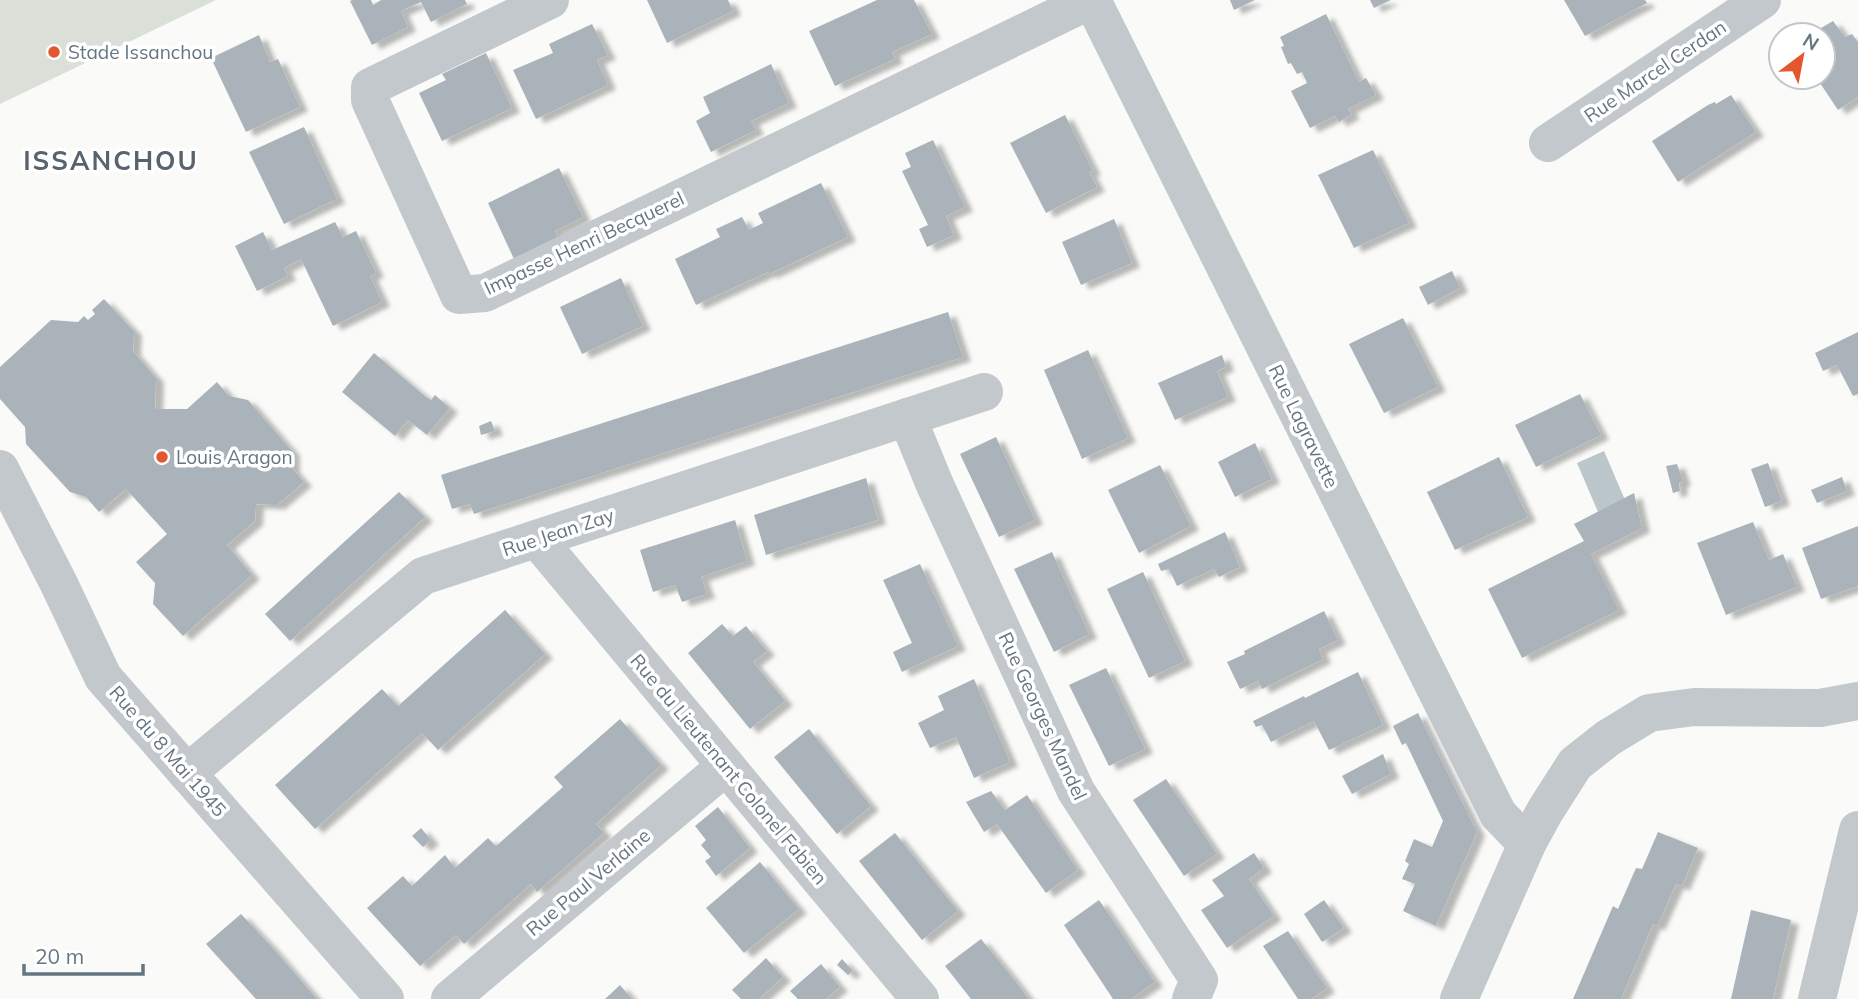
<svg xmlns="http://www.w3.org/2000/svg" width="1858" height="999" viewBox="0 0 1858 999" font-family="Mulish,sans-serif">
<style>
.green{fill:#dadfd7}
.water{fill:#bbc7cb}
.building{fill:#aab3b9;filter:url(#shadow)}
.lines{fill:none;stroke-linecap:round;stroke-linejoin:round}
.minor{stroke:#c3c8cc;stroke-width:38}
.poi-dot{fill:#e4572e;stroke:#fff;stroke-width:2.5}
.labels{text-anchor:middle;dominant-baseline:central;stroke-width:7;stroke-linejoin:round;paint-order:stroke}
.poi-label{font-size:19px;fill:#657683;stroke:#fff;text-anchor:start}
.street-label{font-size:19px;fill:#657683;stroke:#fff}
.district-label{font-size:26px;font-weight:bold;letter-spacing:2px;fill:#57646e;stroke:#fff}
</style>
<defs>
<filter id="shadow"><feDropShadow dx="8" dy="4.5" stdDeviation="2" flood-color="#0004"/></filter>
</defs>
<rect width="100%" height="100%" fill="#fafaf8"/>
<!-- green -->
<polygon class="green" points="0,0 216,0 0,104"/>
<!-- water -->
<polygon class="water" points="1604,451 1625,500 1598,512 1577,463"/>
<!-- building -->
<g class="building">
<polygon points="352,0 371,0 373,5 381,0 465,0 467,4 431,22 421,2 401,11 408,27 372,45 350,1"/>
<polygon points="647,0 728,0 733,11 667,43"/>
<polygon points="877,0 914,0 932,34 892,52 895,59 835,86 809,31"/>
<polygon points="1230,0 1255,0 1234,10"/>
<polygon points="1370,0 1391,0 1374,8"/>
<polygon points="1564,0 1645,0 1647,3 1585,36"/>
<polygon points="1326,14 1359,82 1366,78 1376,95 1348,109 1352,114 1339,122 1335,116 1310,128 1291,91 1307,83 1302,72 1297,74 1291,63 1288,64 1281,47 1284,46 1280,37"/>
<polygon points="1833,21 1845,37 1852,34 1858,42 1858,97 1838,110 1816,77 1823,77 1823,35 1809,35"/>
<polygon points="592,24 608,55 597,60 608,85 536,119 513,70 553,53 549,44"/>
<polygon points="259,35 270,62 278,59 300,107 246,132 211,58"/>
<polygon points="486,53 512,108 442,141 419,93 446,80 442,74"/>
<polygon points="771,64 789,103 751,121 756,130 711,152 696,121 710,113 703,97"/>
<polygon points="1731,95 1756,132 1678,182 1652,141 1708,105 1715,102 1716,104"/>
<polygon points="1065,115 1093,171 1089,172 1097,187 1046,213 1010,143"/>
<polygon points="304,127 337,199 284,224 249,152"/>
<polygon points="933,140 965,207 946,216 954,235 927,247 919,229 928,225 902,171 911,167 905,153"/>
<polygon points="1373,150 1409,223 1354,248 1318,175"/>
<polygon points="559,168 583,217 555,231 558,237 514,259 488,203"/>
<polygon points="821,183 848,237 769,274 768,272 696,305 675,259 720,237 716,229 742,217 749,230 763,223 758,213"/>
<polygon points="1114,219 1132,263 1081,285 1062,242"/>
<polygon points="335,222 343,237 356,231 376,273 370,276 382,302 333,326 301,259 284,268 288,276 257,291 235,246 263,232 272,250"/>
<polygon points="1452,271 1460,288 1428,305 1419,287"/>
<polygon points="621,278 643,326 582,354 560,307"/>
<polygon points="104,299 134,331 133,351 156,378 155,409 187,409 217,382 229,396 248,400 260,414 292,451 292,468 304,482 277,505 256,504 255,521 227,545 252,575 183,636 153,604 155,583 136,562 167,534 126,489 99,512 86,497 70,492 26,444 25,427 0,399 0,367 51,320 78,322 84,316 88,320 95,314 92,310"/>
<polygon points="948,312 963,357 474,514 470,504 452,509 441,475"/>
<polygon points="1403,318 1438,387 1384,413 1349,344"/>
<polygon points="1858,332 1858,394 1853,396 1837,365 1823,371 1815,353"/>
<polygon points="1088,350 1128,438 1082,459 1044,370"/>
<polygon points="374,353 426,397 431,400 435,395 450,408 427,435 408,420 395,436 342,392"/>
<polygon points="1222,355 1226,367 1217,371 1228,397 1175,420 1158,383"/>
<polygon points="1580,394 1601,435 1536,467 1515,425"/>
<polygon points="491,421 495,431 481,435 479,426"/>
<polygon points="996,437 1035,520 999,537 960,454"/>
<polygon points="1255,443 1272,479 1235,497 1218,462"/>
<polygon points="1499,457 1528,517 1455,550 1427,492"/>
<polygon points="1768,463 1782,501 1765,507 1751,469"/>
<polygon points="1677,464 1683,481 1679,483 1680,491 1673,493 1666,466"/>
<polygon points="1160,465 1191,526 1139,553 1108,490"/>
<polygon points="1842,477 1847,491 1817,503 1811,490"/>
<polygon points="866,478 878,520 766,555 754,515"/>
<polygon points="399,492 425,517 290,641 265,614"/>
<polygon points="1634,493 1642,528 1591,554 1619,610 1522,658 1488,589 1584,541 1574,524"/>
<polygon points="735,520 747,561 701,577 707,594 682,602 675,585 653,592 640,550"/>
<polygon points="1753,522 1769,560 1783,554 1797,587 1726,615 1697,543"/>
<polygon points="1858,526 1858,586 1821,599 1802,548"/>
<polygon points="1225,532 1240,567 1219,577 1214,569 1177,586 1169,569 1161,571 1158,564"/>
<polygon points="1052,552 1089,634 1054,652 1014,569"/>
<polygon points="920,564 958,646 902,672 893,652 912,643 883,580"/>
<polygon points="1143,572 1185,661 1149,678 1107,589"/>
<polygon points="505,610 545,654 438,750 422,733 315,829 275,785 382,689 398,706"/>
<polygon points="1324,611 1338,640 1319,649 1323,659 1262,689 1258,681 1240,689 1227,662 1245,654 1244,651"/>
<polygon points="722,624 733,636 746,626 767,651 753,662 785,701 750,729 688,653"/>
<polygon points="1106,668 1145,749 1109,766 1069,685"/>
<polygon points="1358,672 1383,725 1329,750 1314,721 1271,742 1262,725 1256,727 1253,721 1304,696 1305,698"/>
<polygon points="974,679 1010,762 974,778 956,737 930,748 918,723 944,710 938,696"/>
<polygon points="1418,713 1477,832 1436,926 1403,911 1415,884 1402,879 1409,864 1405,861 1414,839 1432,847 1443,821 1406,743 1402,745 1393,726"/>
<polygon points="620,719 661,765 596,824 604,833 537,892 531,884 464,944 456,935 420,966 367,908 403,876 412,886 445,855 455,868 488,838 496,846 563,787 554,777"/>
<polygon points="809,729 871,806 837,834 774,757"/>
<polygon points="1383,754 1391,774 1352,794 1342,776"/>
<polygon points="1166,779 1217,854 1184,876 1133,800"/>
<polygon points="991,791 1005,810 1027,795 1078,870 1046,893 997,824 984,832 966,802"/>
<polygon points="718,807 750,848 716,876 705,861 711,857 701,845 706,840 695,826"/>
<polygon points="421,828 431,840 423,847 412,836"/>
<polygon points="1658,832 1698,848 1682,886 1676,884 1657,926 1653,924 1621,999 1573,999 1613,906 1618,909 1636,868 1642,869"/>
<polygon points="895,833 958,911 922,940 859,861"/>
<polygon points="1254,853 1264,868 1249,879 1274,916 1227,948 1201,910 1224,896 1212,880"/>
<polygon points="760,862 799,909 744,953 706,908"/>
<polygon points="1099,900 1155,982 1131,999 1113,999 1064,925"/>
<polygon points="1324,900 1344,928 1322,942 1304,914"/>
<polygon points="1751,910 1791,920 1773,999 1731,999"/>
<polygon points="241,914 271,946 317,999 256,999 206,944"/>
<polygon points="1288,931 1327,988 1311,999 1298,999 1263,946"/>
<polygon points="981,939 1012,977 1029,999 971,999 945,966"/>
<polygon points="766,958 783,977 759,999 741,999 732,990"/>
<polygon points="842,959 853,971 848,975 837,965"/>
<polygon points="821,964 840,987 826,999 798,999 790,991"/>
<polygon points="620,985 632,999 605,999"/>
</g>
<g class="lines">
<!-- minor -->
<g class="minor">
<polyline points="550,0 370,87 370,100 459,295 485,293 1091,0"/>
<polyline points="1092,0 1498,814 1527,844"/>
<polyline points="1548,143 1762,0"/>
<polyline points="907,417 935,485 1076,791 1199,980 1191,999"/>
<polyline points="0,469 59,584 103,677 385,999"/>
<polyline points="537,539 920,999"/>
<polyline points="187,773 423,576 984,392"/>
<polyline points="450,999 726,766"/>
<polyline points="1459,999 1527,844 1545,811 1575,764 1608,738 1649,713 1694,707 1820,708 1858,701"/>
<polyline points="1817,999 1858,830"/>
</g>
</g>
<!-- markers -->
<g class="poi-dot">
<circle cx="54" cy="52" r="7"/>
<circle cx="162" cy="457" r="7"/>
</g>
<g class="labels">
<!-- poi labels -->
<g class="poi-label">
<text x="68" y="52">Stade Issanchou</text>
<text x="176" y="457">Louis Aragon</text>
</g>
<!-- street labels -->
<g class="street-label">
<text transform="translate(1655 71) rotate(-34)">Rue Marcel Cerdan</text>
<text transform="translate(584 243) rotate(-25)">Impasse Henri Becquerel</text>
<text transform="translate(1304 426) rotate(64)">Rue Lagravette</text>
<text transform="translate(558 532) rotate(-18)">Rue Jean Zay</text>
<text transform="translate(1043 716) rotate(65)">Rue Georges Mandel</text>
<text transform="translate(168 751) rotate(49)">Rue du 8 Mai 1945</text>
<text transform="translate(729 769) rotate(50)">Rue du Lieutenant Colonel Fabien</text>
<text transform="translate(588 882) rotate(-40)">Rue Paul Verlaine</text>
</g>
<!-- district labels -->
<g class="district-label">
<text x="111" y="160">ISSANCHOU</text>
</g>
</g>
<!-- north arrow -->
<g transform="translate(1802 56) rotate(32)"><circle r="33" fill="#ffffff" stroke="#c1c8cd" stroke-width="2"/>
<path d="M0-5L12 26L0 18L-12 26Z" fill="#e4572e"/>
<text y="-10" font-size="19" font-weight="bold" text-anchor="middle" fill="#657683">N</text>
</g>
<!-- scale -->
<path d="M24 964v10h119v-10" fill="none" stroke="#657683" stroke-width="3.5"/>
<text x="35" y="964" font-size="21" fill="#657683" stroke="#ffffff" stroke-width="5" paint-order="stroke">20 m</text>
</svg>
